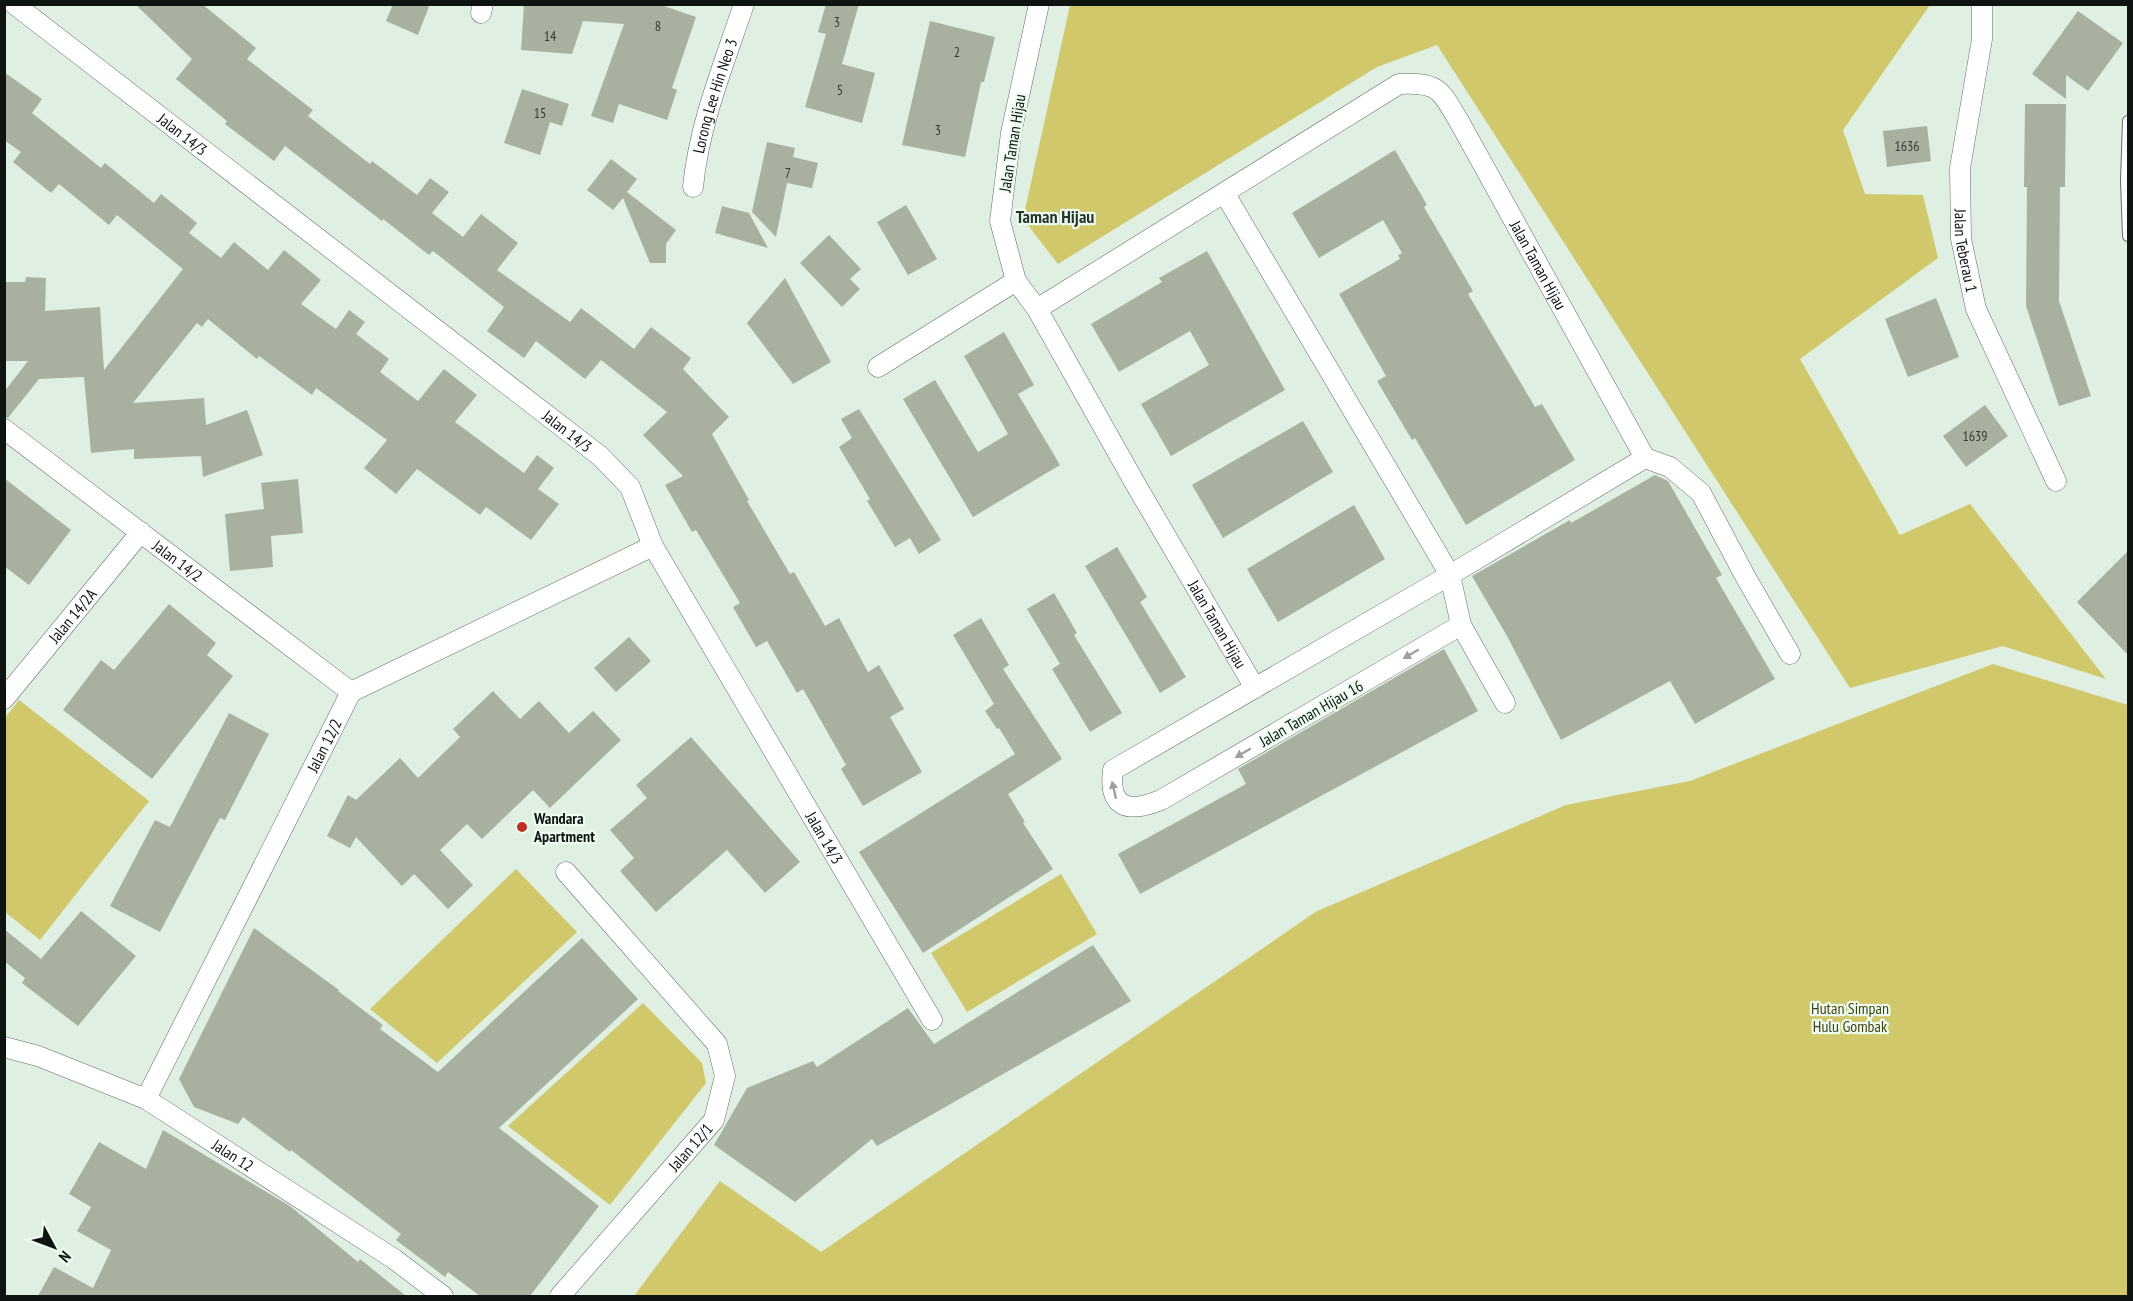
<svg xmlns="http://www.w3.org/2000/svg" width="2133" height="1301" viewBox="0 0 2133 1301" font-family="'PT Sans Narrow',sans-serif">
  <style>
    .green { fill: #d1c86c }
    .building { fill: #a8b09f }
    .lines { fill: none; stroke-linecap: round; stroke-linejoin: round }
    .lane-casing { stroke: #5f6e63; stroke-width: 12 }
    .street-casing { stroke: #5f6e63; stroke-width: 21 }
    .lane { stroke: #fff; stroke-width: 10 }
    .street { stroke: #fff; stroke-width: 20 }
    .oneway { fill: #9fa19f }
    .poi-dot { fill: #bd3023; stroke: #ecfdf0; stroke-width: 2 }
    .labels { text-anchor: middle; stroke-width: 4.5; stroke-linejoin: round; paint-order: stroke }
    .number-label { font-size: 14px; fill: #343b34 }
    .street-label { font-size: 16px; fill: #0e1410; stroke: #ecfdf0 }
    .poi-label { font-size: 16px; font-weight: bold; fill: #0e1410; stroke: #ecfdf0; text-anchor: start }
    .park-label { font-size: 16px; fill: #433e11; stroke: #ecfdf0 }
    .neighbourhood-label { font-size: 18px; font-weight: bold; fill: #27342a; stroke: #ecfdf0 }
  </style>
  <rect width="100%" height="100%" fill="#dff0e3"/>
  <path class="green" d="M1070,5H1930L1843,130L1865,194L1923,195L1938,258L1800,359L1900,535L1970,504L2106,679L2003,646L1850,688L1437,45L1377,67L1058,264L1023,219Z
    M1993,664L2128,705V1296H634L720,1181L821,1252L1317,911L1566,805L1690,781Z
    M19,700L149,801L40,940L5,912V718Z
    M516,869L577,932L437,1063L370,1009Z
    M1061,874L1097,934L967,1012L931,953Z
    M643,1003L702,1063L706,1083L610,1205L508,1126Z"/>
  <path class="building" d="M135,4H202L256,48L247,59L313,110L308,116L370,164L372,161L417,195L430,178L449,192L432,213L463,237L481,214L518,243L497,270L570,322L581,308L634,349L651,327L691,358L683,369L729,417L712,434L749,500L747,501L790,574L794,572L825,626L839,618L868,672L879,665L904,709L890,717L922,772L863,806L841,769L846,765L803,689L797,693L767,641L756,647L733,607L740,603L696,530L692,532L665,485L683,476L643,435L667,412L601,360L585,379L536,341L524,358L487,331L504,307L433,251L429,255L383,219L382,221L285,146L274,161L225,124L227,121L176,79L192,59Z
    M393,4H430L418,35L386,21Z
    M524,4H658L696,17L672,88L677,90L667,120L619,104L613,123L591,116L624,24L583,21L572,54L521,50Z
    M826,4H859L842,64L875,73L862,123L805,107L826,34L818,32Z
    M2078,11L2123,43L2088,91L2066,75V99L2032,74Z
    M930,21L995,37L984,82H981L965,157L902,145Z
    M4,72L42,99L32,113L101,168L105,163L154,203L161,194L197,223L189,233L221,258L234,242L268,270L284,250L321,280L301,304L336,329L349,310L365,322L356,334L389,359L380,372L418,401L444,369L477,395L455,422L524,473L537,455L554,468L538,489L559,504L531,540L486,507L480,515L417,469L396,494L364,468L387,440L316,388L312,395L259,356L257,359L208,319L202,327L197,323L133,403L204,398L206,425L247,410L263,455L203,477L201,456L134,459V449L91,453L84,377L39,379L8,418L4,417V392L28,361H4V282H25L26,277L46,278L45,311L100,307L104,370L183,269L117,215L109,225L59,184L51,193L13,162L21,152L4,140Z
    M522,89L569,104L562,126L550,122L540,155L504,143Z
    M2025,104H2066L2065,187H2060L2059,301L2091,396L2059,406L2026,306L2027,187H2024Z
    M1927,126L1931,161L1887,167L1883,131Z
    M767,142L795,148L793,157L818,163L812,188L787,183L776,237L752,212Z
    M1395,150L1427,205L1424,207L1473,291L1468,294L1535,407L1542,404L1575,460L1466,525L1415,438L1412,440L1377,381L1386,376L1339,294L1400,259L1398,255L1402,253L1383,220L1319,258L1292,213Z
    M611,159L637,179L627,192L676,230L666,244V263H650L623,198L613,210L587,190Z
    M906,205L937,259L908,275L877,222Z
    M722,206L749,213L768,248L715,233Z
    M829,235L861,269L850,279L860,289L842,307L800,263Z
    M1207,251L1285,390L1171,456L1141,404L1209,365L1190,331L1119,372L1091,324L1162,282L1159,278Z
    M785,278L831,362L793,384L747,323Z
    M1936,298L1959,357L1908,377L1885,319Z
    M1004,332L1034,385L1018,394L1060,465L973,517L903,399L935,380L978,452L1008,434L964,356Z
    M1985,405L2008,436L1966,467L1943,436Z
    M859,409L941,540L919,554L910,538L895,547L867,501L870,499L839,447L852,438L841,419Z
    M1303,421L1333,472L1223,538L1192,485Z
    M1655,475L1668,481L1722,575L1716,578L1775,679L1695,724L1670,681L1561,740L1507,636L1472,576L1570,520L1571,523Z
    M4,478L71,530L29,585L4,566Z
    M298,479L303,533L271,536L273,567L230,571L225,514L264,509L261,483Z
    M1354,505L1385,559L1278,622L1247,569Z
    M1117,547L1147,597L1140,602L1186,677L1160,693L1085,566Z
    M2128,551V655L2077,602Z
    M1054,593L1077,633L1074,635L1122,713L1090,732L1052,669L1060,664L1027,609Z
    M169,604L216,643L207,655L233,676L152,779L63,710L101,660L114,670Z
    M981,618L1009,665L1003,669L1062,759L1008,794L1025,822L1023,823L1053,869L923,953L859,852L1015,754L999,728L997,729L985,711L994,704L953,635Z
    M629,637L651,661L616,692L594,668Z
    M1444,649L1478,711L1140,894L1118,854L1246,784L1238,769Z
    M493,691L520,719L539,701L569,733L593,711L621,740L550,808L533,790L482,839L467,824L440,850L473,885L448,909L414,874L402,886L356,837L350,848L327,836L348,795L356,800L400,758L418,778L460,737L453,729Z
    M229,713L269,734L225,820L220,818L160,932L110,906L155,820L170,827Z
    M691,737L800,862L765,893L727,850L656,912L620,871L634,858L610,830L647,798L636,785Z
    M81,911L136,956L78,1026L22,983L25,978L4,961V929L41,959Z
    M254,928L339,990L338,991L383,1025L380,1029L438,1072L582,938L638,999L499,1128L599,1206L530,1296H480L448,1272L445,1277L396,1240L401,1234L291,1150L290,1152L243,1117L238,1124L194,1107L179,1079Z
    M1093,945L1131,1001L877,1146L872,1139L795,1202L714,1145L747,1088L813,1061L817,1067L908,1008L934,1044Z
    M163,1130L290,1206L358,1262L360,1259L406,1296H38L54,1267L93,1288L111,1250L77,1231L91,1207L69,1194L99,1142L146,1169Z"/>
  <g class="lines">
    <g class="lane-casing">
      <path id="lane" d="M2128,121L2126,181L2128,236"/>
    </g>
    <g class="street-casing">
      <g id="street">
        <path id="s1" d="M14,4L600,456L630,487L653,546L932,1020"/>
        <path id="s2" d="M1039,4L1011,133L1000,221L1016,281L1037,309L1136,485L1255,688"/>
        <path id="s3" d="M1982,4V39L1960,168L1961,239L1976,309L2056,481"/>
        <path d="M481,13L483,4"/>
        <path id="s4" d="M693,187C699,124 724,64 744,4"/>
        <path d="M1225,194L1450,575L1461,625L1505,703"/>
        <path id="s5" d="M1037,309L1399,84C1440,82 1440,90 1460,123L1645,458"/>
        <path d="M878,367L1016,281"/>
        <path id="s6" d="M4,429L351,692"/>
        <path d="M1645,458L1670,467L1701,493L1745,576L1790,654"/>
        <path d="M1461,625L1161,800C1129,813 1108,809 1113,770L1450,575L1645,458"/>
        <path id="s7" d="M4,699L141,532"/>
        <path id="s8" d="M4,1047L38,1056L146,1099L394,1259L443,1296"/>
        <path id="s9" d="M146,1099L351,692L653,546"/>
        <path id="s10" d="M560,1296L714,1120L725,1076L717,1044L566,872"/>
      </g>
    </g>
    <use href="#lane" class="lane"/>
    <use href="#street" class="street"/>
  </g>
  <defs><path id="oneway-solid" d="M-6-.8H1V-3.2L6.5 0L1 3.2V.8H-6Z" transform="scale(1.5)"/></defs>
  <g class="oneway">
    <use href="#oneway-solid" transform="translate(1411 654) rotate(150)"/>
    <use href="#oneway-solid" transform="translate(1243 753) rotate(150)"/>
    <use href="#oneway-solid" transform="translate(1114 790) rotate(-103)"/>
  </g>
  <circle class="poi-dot" cx="522" cy="827" r="6"/>
  <g class="labels">
    <g class="number-label">
      <text x="837" y="27">3</text>
      <text x="658" y="31">8</text>
      <text x="550" y="41">14</text>
      <text x="957" y="57">2</text>
      <text x="840" y="95">5</text>
      <text x="540" y="118">15</text>
      <text x="938" y="135">3</text>
      <text x="1907" y="151">1636</text>
      <text x="788" y="178">7</text>
      <text x="1975" y="441">1639</text>
    </g>
    <g class="street-label">
      <text dy="6" stroke="none"><textPath href="#s4" startOffset="94">Lorong Lee Hin Neo 3</textPath></text>
      <text dy="6" stroke="none"><textPath href="#s1" startOffset="213">Jalan 14/3</textPath></text>
      <text transform="translate(1012 143) rotate(-81)" y="6">Jalan Taman Hijau</text>
      <text dy="6" stroke="none"><textPath href="#s3" startOffset="249">Jalan Teberau 1</textPath></text>
      <text dy="6" stroke="none"><textPath href="#s5" startOffset="668">Jalan Taman Hijau</textPath></text>
      <text dy="6" stroke="none"><textPath href="#s1" startOffset="699">Jalan 14/3</textPath></text>
      <text dy="6" stroke="none"><textPath href="#s6" startOffset="218">Jalan 14/2</textPath></text>
      <text dy="6" stroke="none"><textPath href="#s7" startOffset="108">Jalan 14/2A</textPath></text>
      <text dy="6" stroke="none"><textPath href="#s2" startOffset="681">Jalan Taman Hijau</textPath></text>
      <text transform="translate(1311 713) rotate(-30)" y="6">Jalan Taman Hijau 16</text>
      <text dy="6" stroke="none"><textPath href="#s9" startOffset="396">Jalan 12/2</textPath></text>
      <text dy="6" stroke="none"><textPath href="#s1" startOffset="1185">Jalan 14/3</textPath></text>
      <text dy="6" stroke="none"><textPath href="#s10" startOffset="198">Jalan 12/1</textPath></text>
      <text dy="6" stroke="none"><textPath href="#s8" startOffset="255">Jalan 12</textPath></text>
    </g>
    <g class="poi-label">
      <text x="534" y="824">Wandara<tspan x="534" dy="18">Apartment</tspan></text>
    </g>
    <g class="park-label">
      <text x="1850" y="1014">Hutan Simpan<tspan x="1850" dy="18">Hulu Gombak</tspan></text>
    </g>
    <g class="neighbourhood-label">
      <text x="1055" y="223">Taman Hijau</text>
    </g>
  </g>
  <rect width="2133" height="1301" fill="none" stroke="#0e1410" stroke-width="12"/>
  <g transform="translate(54 1247) rotate(131)" stroke="#ecfdf0" stroke-width="4.5" paint-order="stroke">
  <path d="M0-4.5L10 22L0 15L-10 22Z" fill="#0e1410"/>
  <text y="-9" font-size="16" font-weight="bold" text-anchor="middle" fill="#0e1410">N</text>
  </g>
</svg>
